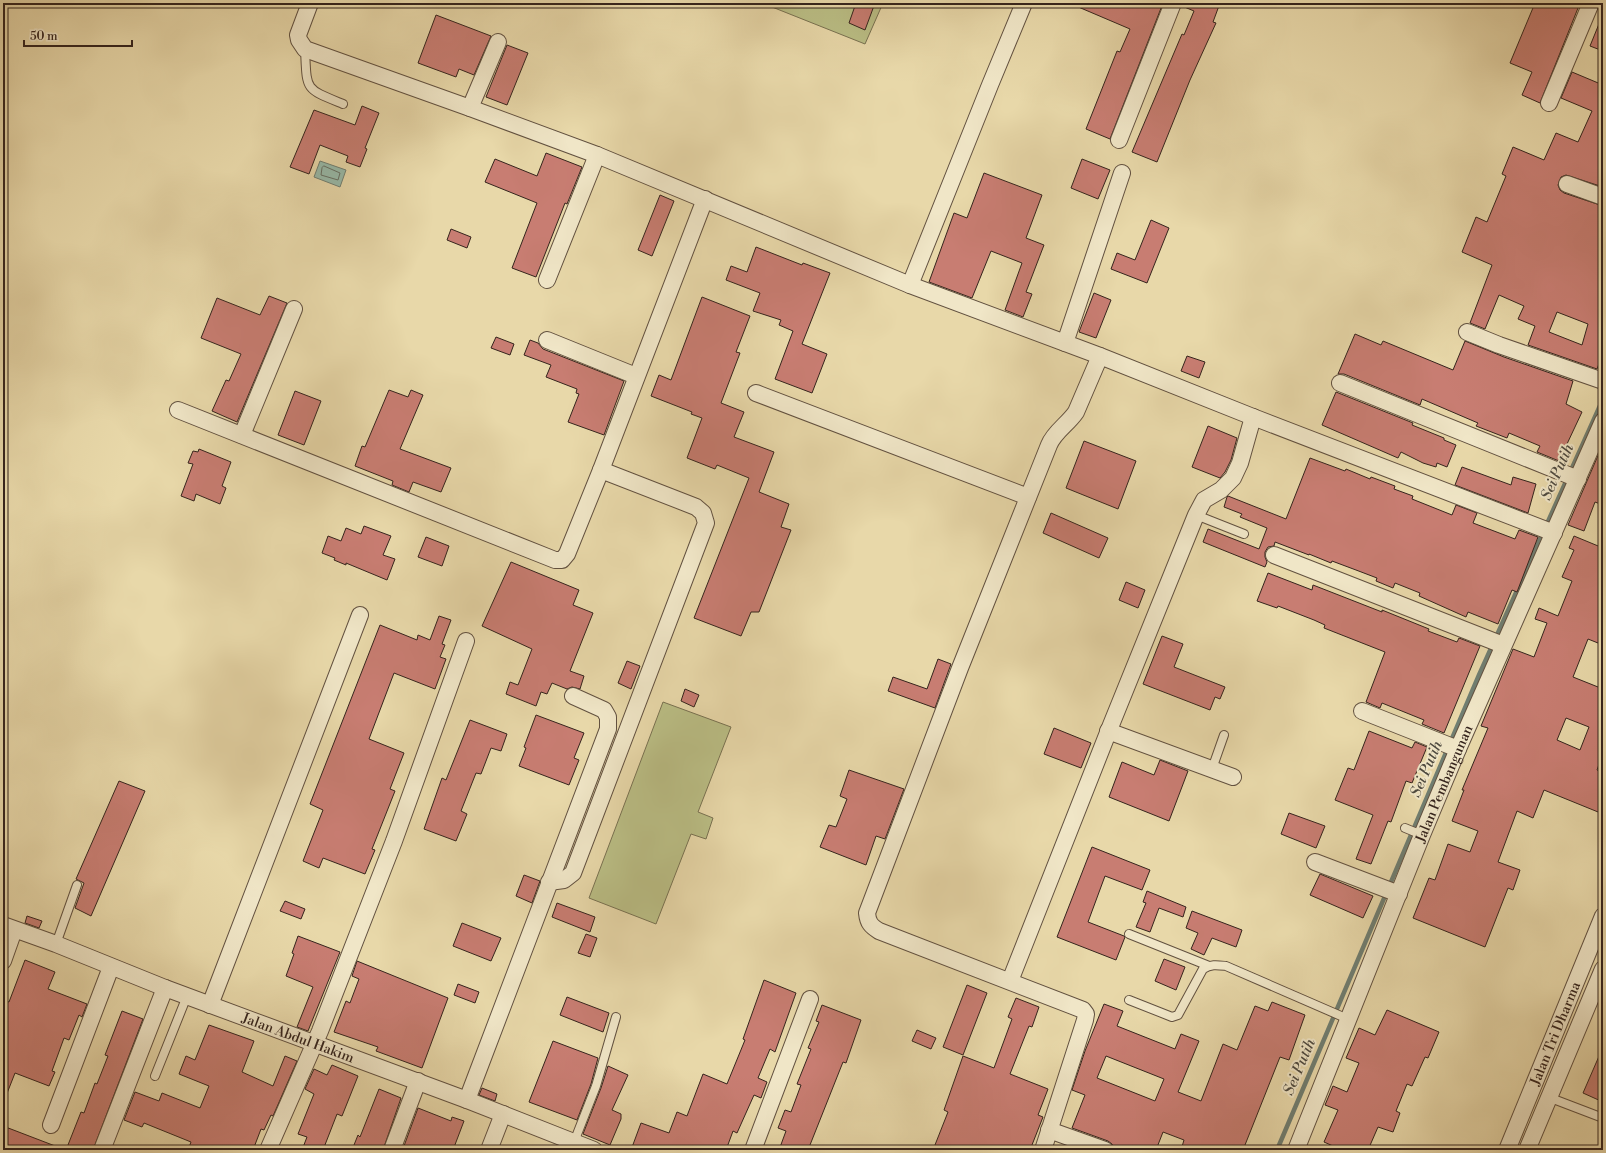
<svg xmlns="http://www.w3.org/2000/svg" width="1606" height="1153" viewBox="0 0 1606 1153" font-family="'Libre Bodoni',serif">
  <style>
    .green { fill: #babe85; stroke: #787151 }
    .water { fill: #97baa9; stroke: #707e71 }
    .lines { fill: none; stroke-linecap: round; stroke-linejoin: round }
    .shore { stroke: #666f63; stroke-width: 1 }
    .stream { stroke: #707e71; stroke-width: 4.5 }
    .building { fill: #c87d72; stroke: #35241d; fill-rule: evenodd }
    .lane-casing { stroke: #625140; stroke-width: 10 }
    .street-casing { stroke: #625140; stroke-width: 18 }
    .lane { stroke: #f0e6c7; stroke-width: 8 }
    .street { stroke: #f0e6c7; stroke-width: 16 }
    .labels { text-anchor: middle; stroke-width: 4; stroke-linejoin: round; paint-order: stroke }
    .street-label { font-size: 14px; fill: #35241d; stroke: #f0e6c7 }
    .water-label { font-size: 15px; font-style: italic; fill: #4e4a40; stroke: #f0e6c7 }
  </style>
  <rect width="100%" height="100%" fill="#e8d8a9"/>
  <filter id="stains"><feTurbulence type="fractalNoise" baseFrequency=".005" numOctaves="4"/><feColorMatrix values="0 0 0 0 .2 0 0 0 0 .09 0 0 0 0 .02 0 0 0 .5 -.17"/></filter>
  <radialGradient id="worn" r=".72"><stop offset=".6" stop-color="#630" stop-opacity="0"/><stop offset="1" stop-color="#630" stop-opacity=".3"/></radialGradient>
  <path class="green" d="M762,3H883L865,44Z
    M663,702L731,727L698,812L713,818L706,839L691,834L656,924L589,898Z"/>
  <path class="water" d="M320,161L346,170L340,187L314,177Z"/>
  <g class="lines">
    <path class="shore" d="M324,166L340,173L338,180L321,175L322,168Z"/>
    <path class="stream" d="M1277,1150L1479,675L1603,399"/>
  </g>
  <path class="building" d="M856,3H875L865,30L849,23Z
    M1069,3H1163L1110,139L1086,129L1117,51L1120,52L1130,29Z
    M1182,3H1220L1213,22L1216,23L1190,80L1157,162L1132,152L1182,34L1184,35L1194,11L1182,6Z
    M1535,3H1580L1540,103L1522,95L1532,72L1510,63Z
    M1603,14V51L1590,46Z
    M436,15L491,36L474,75L459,69L456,77L418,63Z
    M507,45L528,53L507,105L486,97Z
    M1572,72L1603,85V187L1566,175L1561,177L1558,185L1560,190L1564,193L1603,206V353L1597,369L1528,345L1535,326L1518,319L1524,306L1499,295L1485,329L1470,323L1492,265L1462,252L1476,217L1487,222L1506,176L1502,174L1513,147L1544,160L1556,133L1578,142L1592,111L1561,98ZM1557,312L1588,324L1582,345L1549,332Z
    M362,106L379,113L365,148L367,149L360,167L346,162L348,156L320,145L309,174L290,167L314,110L355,125Z
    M546,153L582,167L567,204L565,203L536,277L512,268L537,203L485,182L495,159L537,176Z
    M1082,159L1110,170L1098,199L1071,188Z
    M984,173L1042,195L1026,238L1044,245L1026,292L1032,294L1023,317L1005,310L1022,263L991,251L972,298L929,282L954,213L967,218Z
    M660,195L674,201L652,256L638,250Z
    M1151,220L1169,228L1147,283L1111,269L1117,253L1135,260Z
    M451,229L471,237L467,248L447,240Z
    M756,247L802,265L803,263L830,273L802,344L827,354L812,393L775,379L793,331L779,325L781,320L753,311L760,293L726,280L731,266L747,272Z
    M1094,293L1111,300L1096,338L1079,332Z
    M269,296L287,303L237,422L212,411L226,380L229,381L241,354L201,338L217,298L260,315Z
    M702,297L750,316L736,352L740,353L721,403L744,412L734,437L774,452L759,492L789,504L781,527L791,530L759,612H751L741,636L694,618L749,478L717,465L715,469L687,458L702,418L691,414L692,412L651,396L659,375L671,380Z
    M1355,334L1381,345L1383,341L1453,370L1465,341L1504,357L1573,381L1566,404L1582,412L1559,461L1537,452L1540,446L1509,433L1507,438L1476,426L1478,423L1422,399L1420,405L1344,374H1338Z
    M496,337L514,344L510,355L491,348Z
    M530,340L538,343L543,349L624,381L604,435L568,422L579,394L576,393L577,389L546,377L551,365L524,355Z
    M1187,356L1205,362L1199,378L1181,371Z
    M389,390L408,397L411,390L423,395L400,449L451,468L441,492L413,482L409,492L392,485L393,481L355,466L362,446L365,447Z
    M295,391L321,401L304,445L278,435Z
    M1336,392L1413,423L1412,425L1444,438V440L1456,445L1447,467L1437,463L1436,467L1423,463L1401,452L1398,458L1322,425Z
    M1208,426L1237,438L1231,460L1225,472L1220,478L1192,467Z
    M1084,441L1136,461L1118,509L1066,488Z
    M1603,444V505L1595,502L1584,531L1568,525Z
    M199,449L231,462L222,486L226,488L220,504L196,494L194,501L181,496L193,464L188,463L193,451L198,452Z
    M1310,458L1345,471L1346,469L1370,479L1371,477L1395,486L1394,489L1413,496L1412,499L1452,515L1456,505L1477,513L1473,523L1515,539L1519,530L1538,537L1517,592L1512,590L1498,624L1468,612L1466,617L1419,596L1420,593L1395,583L1393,588L1376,581L1377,578L1356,570L1332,561L1331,563L1309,554V555L1275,542L1274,546L1268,547L1265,552V557L1267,562L1265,567L1203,542L1208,529L1259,549L1267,528L1240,517L1242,514L1224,507L1227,497L1228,496L1286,519Z
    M1462,467L1511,485L1513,477L1536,484L1528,513L1455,485Z
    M1051,513L1108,538L1099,558L1043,533Z
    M364,526L391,536L383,555L395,559L387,580L346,563V565L334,560L335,558L322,553L328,536L341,541L346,528L361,534Z
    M1574,536L1603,548V645L1588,639L1573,677L1603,689V753L1597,770L1603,773V814L1544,790L1533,818L1517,811L1498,862L1520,870L1513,890L1508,888L1485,947L1413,918L1429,878L1435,880L1448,844L1470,852L1478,831L1452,821L1464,790H1462L1488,728L1481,726L1513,649L1534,657L1547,623L1535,619L1539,608L1558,616L1572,581L1562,577L1574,550L1569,548ZM1566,718L1589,727L1580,750L1557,740Z
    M426,537L449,546L442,566L418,557Z
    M511,562L579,590L573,605L593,613L570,671L584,676L580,689L572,687L567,689L552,683L547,694L541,692L536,706L506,694L510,682L518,685L532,649L482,626Z
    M1268,573L1312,590L1313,585L1382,612V610L1429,629L1428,631L1457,642L1459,638L1480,646L1444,733L1422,724L1424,720L1382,703L1380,708L1366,702L1385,652L1324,628L1325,625L1314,620L1278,606L1277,608L1257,601Z
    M1126,582L1145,590L1138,608L1119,600Z
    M439,616L451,620L442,644L445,645L440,657L446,659L435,689L394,673L369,739L404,753L390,789L395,791L372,849L375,850L365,874L323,858L319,868L303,861L323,810L310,804L380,625L417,640L418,635L430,640Z
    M1162,636L1183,644L1174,667L1225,687L1220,699L1215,697L1210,710L1143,684Z
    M938,659L951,664L935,708L888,691L893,677L927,689Z
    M627,661L640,666L631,689L618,683Z
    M685,689L699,695L694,707L681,701Z
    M536,715L584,733L574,758L579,760L569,785L519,766L526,748L524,747Z
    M470,720L507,734L501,751L491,748L481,774L476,773L461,811L467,814L456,841L424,829L442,778L446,780Z
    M1054,728L1091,743L1081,768L1044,754Z
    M1369,731L1412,748L1415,742L1427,747L1412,783L1406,781L1391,822L1388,821L1371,864L1356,859L1373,815L1335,800L1348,768L1354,770Z
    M1160,760L1188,771L1169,821L1109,797L1122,762L1154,775Z
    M849,770L904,789L885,839L876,836L866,865L820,847L829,825L836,827L847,799L840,796Z
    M119,781L145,791L91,916L75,908L84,883L76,879Z
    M1289,813L1325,826L1316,848L1281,834Z
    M1092,847L1150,870L1142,890L1105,876L1088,922L1124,936L1125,937L1116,960L1057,937Z
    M1320,874L1373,896L1363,918L1310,895Z
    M524,875L540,881L532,903L516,896Z
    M1147,891L1186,907L1183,917L1159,908L1150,932L1136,927L1146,903L1143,902Z
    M285,901L305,909L301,919L280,911Z
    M557,903L595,917L590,932L552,917Z
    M1192,911L1242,930L1236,947L1212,938L1204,955L1191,949L1198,933L1186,928Z
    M27,916L42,921L39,928L25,923Z
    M462,923L501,938L491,961L453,946Z
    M586,934L597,938L590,957L578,953Z
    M298,936L340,952L308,1031L297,1027L313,987L286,976L294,954L292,953Z
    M1164,959L1185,967L1176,990L1155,981Z
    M25,960L55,972L48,989L87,1004L82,1017L79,1015L69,1040L64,1038L52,1071L55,1072L49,1086L15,1073L4,1101L3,1000L9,1002Z
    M357,961L448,998L422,1068L376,1051L378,1047L334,1032L346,1001L350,1003L359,979L352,976Z
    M764,980L796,993L775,1052L770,1049L758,1078L767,1082L761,1098L754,1095L737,1133L733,1131L726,1150H631L641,1123L669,1133L677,1112L687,1116L703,1074L727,1084L745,1040L743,1039Z
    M458,984L479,992L475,1003L454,995Z
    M967,985L987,993L963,1055L943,1047Z
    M567,997L609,1013L603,1032L560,1015Z
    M1016,998L1039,1007L1032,1027L1029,1026L1010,1074L1048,1089L1038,1115L1043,1117L1030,1150H933L948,1112L944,1110L963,1056L994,1068L1012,1019L1008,1017Z
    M1272,1002L1305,1015L1289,1060L1280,1057L1243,1150H1181L1184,1140L1163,1132L1156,1150H1114L1112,1144L1108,1141L1072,1128L1085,1095L1072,1090L1085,1051L1104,1004L1123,1011L1117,1026L1175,1049L1181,1034L1199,1041L1178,1092L1201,1101L1223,1044L1237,1050L1255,1006L1268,1011ZM1106,1056L1164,1079L1155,1101L1097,1078Z
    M822,1005L861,1020L846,1063L843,1062L808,1150H779L786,1131L778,1128L785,1110L791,1112L801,1085L797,1084L811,1049L808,1048L819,1022L816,1021Z
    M1387,1010L1439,1032L1428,1058L1425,1057L1412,1086L1407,1084L1396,1111L1400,1113L1393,1132L1378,1127L1368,1150H1342L1324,1142L1338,1110L1325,1105L1333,1086L1347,1092L1359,1063L1346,1058L1359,1028L1375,1035Z
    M122,1011L143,1019L93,1150H66L81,1112L84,1113L95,1083L97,1084L108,1056L105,1055Z
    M209,1025L254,1041L242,1072L273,1086L285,1056L297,1061L273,1116L271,1115L264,1130L261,1129L253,1150H188L191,1142L144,1123L142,1127L124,1120L135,1092L159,1101L162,1093L200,1108L209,1086L179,1074L186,1056L195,1060Z
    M917,1030L936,1038L931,1049L912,1041Z
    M553,1041L598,1058L591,1084L577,1120L529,1102Z
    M1603,1047V1102L1583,1093Z
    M332,1065L358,1076L342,1116L337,1114L323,1150H302L307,1137L298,1134L314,1094L305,1089L314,1069L327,1075Z
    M608,1066L628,1075L612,1110L621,1114V1119L610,1145L583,1134L601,1088Z
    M482,1088L497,1094L495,1101L479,1095Z
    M379,1089L401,1098L383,1150H352L358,1135L360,1137Z
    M418,1108L451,1121L452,1117L464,1121L453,1150H414L404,1146Z
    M3,1126L63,1149L62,1150H3Z"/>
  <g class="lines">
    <g class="lane-casing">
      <path id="lane" d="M305,49C307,91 304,88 343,104
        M1196,515L1244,534
        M1212,769L1224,735
        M1405,828L1422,835
        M1129,934L1209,966
        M56,944L77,885
        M1129,1000L1172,1017L1178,1015L1203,969C1211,964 1217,965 1226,966L1348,1019
        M155,1076L187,996
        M1548,1097L1603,1118
        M574,1142L596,1086L616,1017"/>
    </g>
    <g class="street-casing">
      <g id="street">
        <path d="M310,3L298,35L299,40L305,49L470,108L597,155L910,285L1100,356L1253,417L1554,533"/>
        <path d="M1549,103L1591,3"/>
        <path d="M470,108L498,42"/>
        <path d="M1119,140L1173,3"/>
        <path d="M1567,184L1603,197"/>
        <path d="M547,280L597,155"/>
        <path d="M910,285L990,85L1024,3"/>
        <path d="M1467,332L1499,345L1603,381"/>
        <path d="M547,340L636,376"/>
        <path d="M1065,343L1122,173"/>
        <path d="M1340,383L1578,479"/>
        <path d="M756,393L1028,497"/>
        <path d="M178,410L555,560H562L567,554L601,470L705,199"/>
        <path d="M242,435L294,309"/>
        <path d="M1274,555L1503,645"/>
        <path d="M1362,711L1458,749"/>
        <path d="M1108,731L1233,777"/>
        <path d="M1315,862L1399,894"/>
        <path d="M549,882L564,880L573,873L706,523L703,513L696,507L601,470"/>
        <path id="s1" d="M3,925L56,944L165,988L467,1100L594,1150"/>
        <path d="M3,961L14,930"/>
        <path d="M1010,981L1111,725L1196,515L1204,500L1221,490L1233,478L1240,463L1253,417"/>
        <path d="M210,1005L360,615"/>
        <path d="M467,1100L608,729V717L604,710L573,696"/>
        <path d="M51,1125L111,967"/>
        <path d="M1049,1130L1105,1150"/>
        <path d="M102,1150L165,988"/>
        <path d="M268,1150L320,1031L394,841L466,641"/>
        <path d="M392,1150L418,1081"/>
        <path d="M489,1150L503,1114"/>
        <path d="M753,1150L810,999"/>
        <path d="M1043,1150L1085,1020L1086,1014L1083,1010L879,931C871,926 868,923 867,913L960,668L1049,445C1054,432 1068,424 1076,412L1100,356"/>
        <path id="s2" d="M1296,1150L1422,835L1458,749L1603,421"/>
        <path id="s3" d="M1507,1150L1603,916"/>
        <path d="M1527,1150L1603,969"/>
      </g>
    </g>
    <use href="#lane" class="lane"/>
    <use href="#street" class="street"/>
  </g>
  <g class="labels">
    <g class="street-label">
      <text dy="5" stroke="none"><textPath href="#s2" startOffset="395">Jalan Pembangunan</textPath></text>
      <text dy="5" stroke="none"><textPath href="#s3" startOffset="126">Jalan Tri Dharma</textPath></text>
      <text dy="5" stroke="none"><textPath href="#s1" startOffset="316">Jalan Abdul Hakim</textPath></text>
    </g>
    <g class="water-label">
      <text transform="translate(1557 472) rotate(-66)" y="5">Sei Putih</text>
      <text transform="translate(1426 769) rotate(-67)" y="5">Sei Putih</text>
      <text transform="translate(1299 1067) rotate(-67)" y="5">Sei Putih</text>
    </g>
  </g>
  <rect width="1606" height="1153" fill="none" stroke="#e8d8a9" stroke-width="16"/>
  <rect x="4" y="4" width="1598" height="1145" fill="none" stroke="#35241d" stroke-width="2"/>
  <rect x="8" y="8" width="1590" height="1137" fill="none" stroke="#35241d"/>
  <path d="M24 40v6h108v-6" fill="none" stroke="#35241d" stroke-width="2"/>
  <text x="30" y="40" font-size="12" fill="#35241d" stroke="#f0e6c7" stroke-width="3" paint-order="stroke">50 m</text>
  <rect width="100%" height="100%" filter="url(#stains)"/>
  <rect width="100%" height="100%" fill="url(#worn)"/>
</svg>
